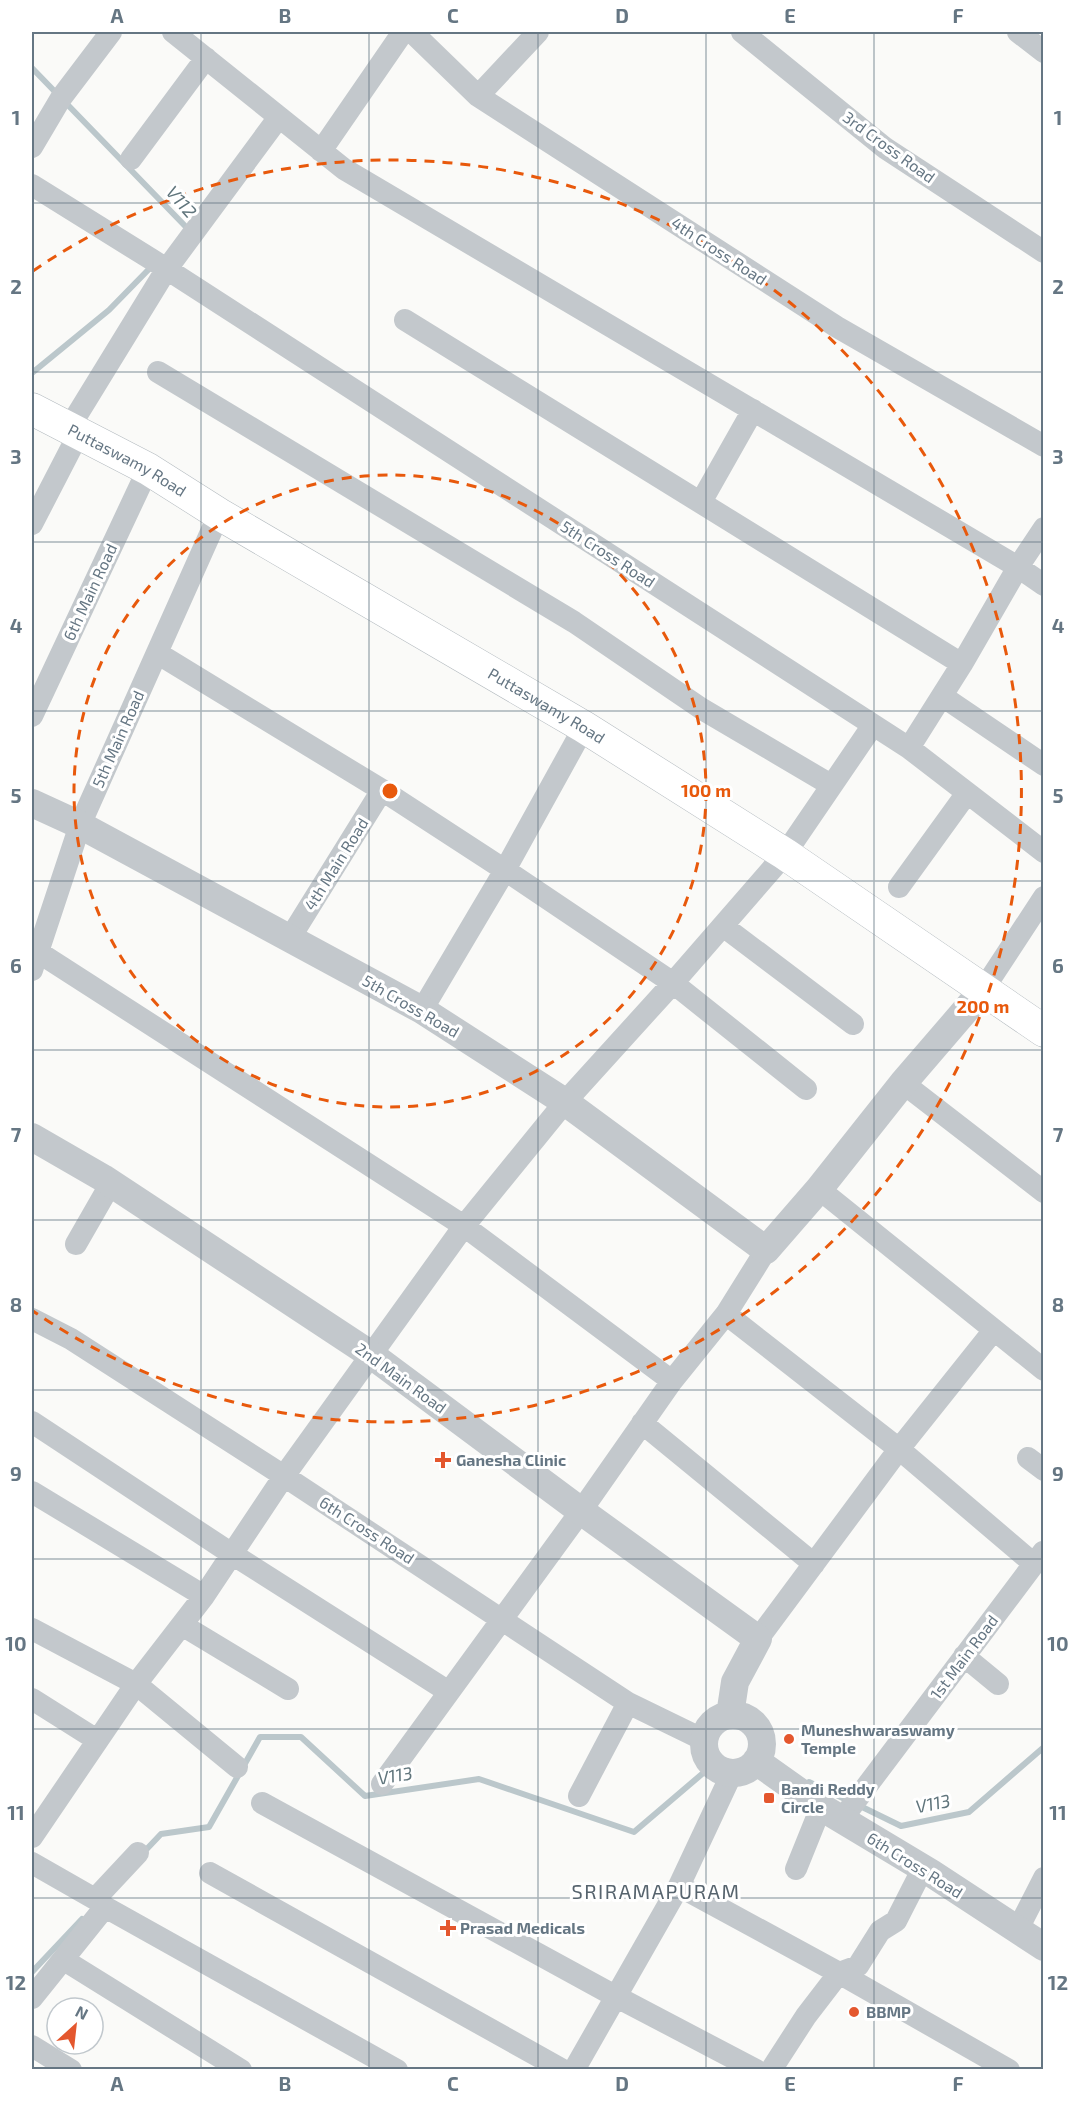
<svg xmlns="http://www.w3.org/2000/svg" width="1075" height="2101" viewBox="0 0 1075 2101" font-family="'Exo 2',sans-serif">
  <style>
    .lines { fill: none; stroke-linecap: round; stroke-linejoin: round }
    .stream { stroke: #bbc7cb; stroke-width: 6 }
    .secondary-casing { stroke: #b3babf; stroke-width: 33 }
    .minor { stroke: #c3c8cc; stroke-width: 22 }
    .tertiary { stroke: #c3c8cc; stroke-width: 28 }
    .secondary { stroke: #fff; stroke-width: 32 }
    .grid { fill: none; stroke: #657683; stroke-width: 1.5; stroke-opacity: 0.55 }
    .ring { fill: none; stroke: #e8590c; stroke-width: 3; stroke-dasharray: 10 8 }
    .poi-dot { fill: #e4572e; stroke: #fff; stroke-width: 2 }
    .labels { text-anchor: middle; stroke-width: 6; stroke-linejoin: round; paint-order: stroke }
    .street-label { font-size: 16px; fill: #657683; stroke: #fff }
    .poi-label { font-size: 16px; font-weight: bold; fill: #657683; stroke: #fff; text-anchor: start }
    .water-label { font-size: 18px; font-style: italic; fill: #60757c; stroke: #fff }
    .quarter-label { font-size: 20px; letter-spacing: 1.5px; fill: #57646e; stroke: #fff }
    .centre { fill: #e8590c; stroke: #fff; stroke-width: 3 }
    .ring-label { font-size: 18px; text-anchor: middle; font-weight: bold; fill: #e8590c; stroke: #fff; stroke-width: 6; stroke-linejoin: round; paint-order: stroke }
    .neatline { fill: none; stroke: #657683; stroke-width: 2 }
    .grid-label { font-size: 20px; text-anchor: middle; font-weight: bold; fill: #657683 }
  </style>
  <rect width="100%" height="100%" fill="#fafaf8"/>
  <g class="lines">
    <path class="stream" d="M32,68L188,229L186,231
      M32,373L109,310L152,266
      M809,1782L849,1801
      M858,1805L901,1826L969,1812L1044,1747
      M143,1853L161,1834L209,1827L260,1737H301L365,1796L479,1779L634,1832L702,1774L716,1768
      M32,1972L82,1919"/>
    <g class="secondary-casing">
      <g id="secondary">
        <path id="s1" d="M32,409L148,469L219,514L584,727L785,854L1044,1031"/>
      </g>
    </g>
    <path class="minor" d="M173,32L344,169L1018,567L1044,585
      M412,32L478,96L837,327L1044,446
      M742,32L885,148L1044,252
      M1018,32L1044,52
      M478,96L538,32
      M32,147L61,98L111,32
      M321,151L403,32
      M131,159L206,58
      M32,185L151,259L909,748L1044,852
      M405,320L962,664
      M158,372L574,622L702,709L831,785
      M69,428L166,270L279,117
      M701,502L753,410
      M32,524L79,433
      M157,653L382,790L505,870L673,983L806,1089
      M942,696L1044,765
      M32,716L148,469
      M909,748L962,664L1018,567L1044,528
      M899,887L967,793
      M723,926L853,1024
      M290,938L382,790
      M38,952L464,1226L672,1381
      M32,970L80,825L219,514
      M983,990L1044,897
      M422,1010L505,870L584,727
      M903,1083L1044,1192
      M819,1189L1044,1370
      M76,1244L111,1183
      M726,1314L899,1449L1034,1564
      M32,1319L71,1339L284,1476L628,1703L704,1740
      M32,1422L232,1554L449,1692
      M642,1423L814,1564
      M1028,1458L1044,1470
      M32,1492L204,1596
      M182,1625L288,1689
      M32,1629L136,1684L237,1767
      M758,1639L899,1449L994,1330
      M964,1656L998,1684
      M32,1699L97,1740
      M382,1784L581,1511L672,1381L726,1314L766,1250
      M579,1796L628,1703
      M262,1803L615,1996L756,2070
      M842,1819L1043,1552
      M32,1837L136,1684L204,1596L284,1476L464,1226L565,1102L673,983L785,854L873,725
      M32,1863L95,1899L105,1907L397,2070
      M796,1869L821,1807
      M210,1873L563,2070
      M679,1886L839,1973L1009,2070
      M95,1899L138,1853
      M1017,1931L1044,1878
      M64,1960L241,2070
      M32,1998L105,1907
      M32,2046L71,2070
      M574,2070L679,1886L732,1773
      M771,2070L806,2016L839,1973L858,1966L880,1931L896,1921L923,1868"/>
    <path class="tertiary" d="M32,803L80,825L422,1010L565,1102L766,1250L819,1189L903,1083L983,990
      M32,1137L103,1178L370,1354L581,1511L758,1639L735,1682L730,1715
      M704 1744a29 29 0 1 1 58 0a29 29 0 1 1-58 0Z
      M756,1761L821,1807L931,1873L1044,1947"/>
    <use href="#secondary" class="secondary"/>
  </g>
  <path class="grid" d="M201,32V2070M369,32V2070M538,32V2070M706,32V2070M874,32V2070M32,203H1044M32,372H1044M32,542H1044M32,711H1044M32,881H1044M32,1050H1044M32,1220H1044M32,1390H1044M32,1559H1044M32,1729H1044M32,1898H1044"/>
  <g class="ring">
    <circle cx="390" cy="791" r="316"/>
    <path d="M33 271A631 631 0 1 1 33 1311"/>
  </g>
  <g class="poi-dot">
    <path d="M440 1451h6v6h6v6h-6v6h-6v-6h-6v-6h6z"/>
    <circle cx="789" cy="1739" r="6"/>
    <rect x="763" y="1792" width="12" height="12" rx="3"/>
    <path d="M445 1919h6v6h6v6h-6v6h-6v-6h-6v-6h6z"/>
    <circle cx="854" cy="2012" r="6"/>
  </g>
  <g class="labels">
    <g class="street-label">
      <text transform="translate(889 147) rotate(36)" y="6">3rd Cross Road</text>
      <text transform="translate(719 251) rotate(33)" y="6">4th Cross Road</text>
      <text dy="6" stroke="none"><textPath href="#s1" startOffset="108">Puttaswamy Road</textPath></text>
      <text transform="translate(608 554) rotate(33)" y="6">5th Cross Road</text>
      <text transform="translate(90 592) rotate(-65)" y="6">6th Main Road</text>
      <text dy="6" stroke="none"><textPath href="#s1" startOffset="594">Puttaswamy Road</textPath></text>
      <text transform="translate(118 739) rotate(-66)" y="6">5th Main Road</text>
      <text transform="translate(336 864) rotate(-58)" y="6">4th Main Road</text>
      <text transform="translate(411 1006) rotate(30)" y="6">5th Cross Road</text>
      <text transform="translate(401 1378) rotate(36)" y="6">2nd Main Road</text>
      <text transform="translate(367 1530) rotate(33)" y="6">6th Cross Road</text>
      <text transform="translate(964 1657) rotate(-53)" y="6">1st Main Road</text>
      <text transform="translate(915 1865) rotate(32)" y="6">6th Cross Road</text>
    </g>
    <g class="poi-label">
      <text x="456" y="1466">Ganesha Clinic</text>
      <text x="801" y="1736">Muneshwaraswamy<tspan x="801" dy="18">Temple</tspan></text>
      <text x="781" y="1795">Bandi Reddy<tspan x="781" dy="18">Circle</tspan></text>
      <text x="460" y="1934">Prasad Medicals</text>
      <text x="866" y="2018">BBMP</text>
    </g>
    <g class="water-label">
      <text transform="translate(181 202) rotate(49)" y="6">V112</text>
      <text transform="translate(395 1776) rotate(-9)" y="6">V113</text>
      <text transform="translate(933 1804) rotate(-11)" y="6">V113</text>
    </g>
    <g class="quarter-label">
      <text x="656" y="1899">SRIRAMAPURAM</text>
    </g>
  </g>
  <circle cx="390" cy="791" r="9" class="centre"/>
  <g class="ring-label">
    <text x="706" y="797">100 m</text>
    <text x="983" y="1013">200 m</text>
  </g>
  <rect width="1075" height="2101" fill="none" stroke="#ffffff" stroke-width="66"/>
  <g transform="translate(75 2026) rotate(27)"><circle r="28" fill="#ffffff" stroke="#c1c8cd" stroke-width="1.5"/>
  <path d="M0-4.5L10 22L0 15L-10 22Z" fill="#e4572e"/>
  <text y="-9" font-size="16" font-weight="bold" text-anchor="middle" fill="#657683">N</text>
  </g>
  <rect x="33" y="33" width="1009" height="2035" class="neatline"/>
  <g class="grid-label">
    <text x="117" y="23">A</text>
    <text x="285" y="23">B</text>
    <text x="453" y="23">C</text>
    <text x="622" y="23">D</text>
    <text x="790" y="23">E</text>
    <text x="958" y="23">F</text>
    <text x="16" y="125">1</text>
    <text x="1058" y="125">1</text>
    <text x="16" y="294">2</text>
    <text x="1058" y="294">2</text>
    <text x="16" y="464">3</text>
    <text x="1058" y="464">3</text>
    <text x="16" y="633">4</text>
    <text x="1058" y="633">4</text>
    <text x="16" y="803">5</text>
    <text x="1058" y="803">5</text>
    <text x="16" y="973">6</text>
    <text x="1058" y="973">6</text>
    <text x="16" y="1142">7</text>
    <text x="1058" y="1142">7</text>
    <text x="16" y="1312">8</text>
    <text x="1058" y="1312">8</text>
    <text x="16" y="1481">9</text>
    <text x="1058" y="1481">9</text>
    <text x="16" y="1651">10</text>
    <text x="1058" y="1651">10</text>
    <text x="16" y="1820">11</text>
    <text x="1058" y="1820">11</text>
    <text x="16" y="1990">12</text>
    <text x="1058" y="1990">12</text>
    <text x="117" y="2091">A</text>
    <text x="285" y="2091">B</text>
    <text x="453" y="2091">C</text>
    <text x="622" y="2091">D</text>
    <text x="790" y="2091">E</text>
    <text x="958" y="2091">F</text>
  </g>
</svg>
